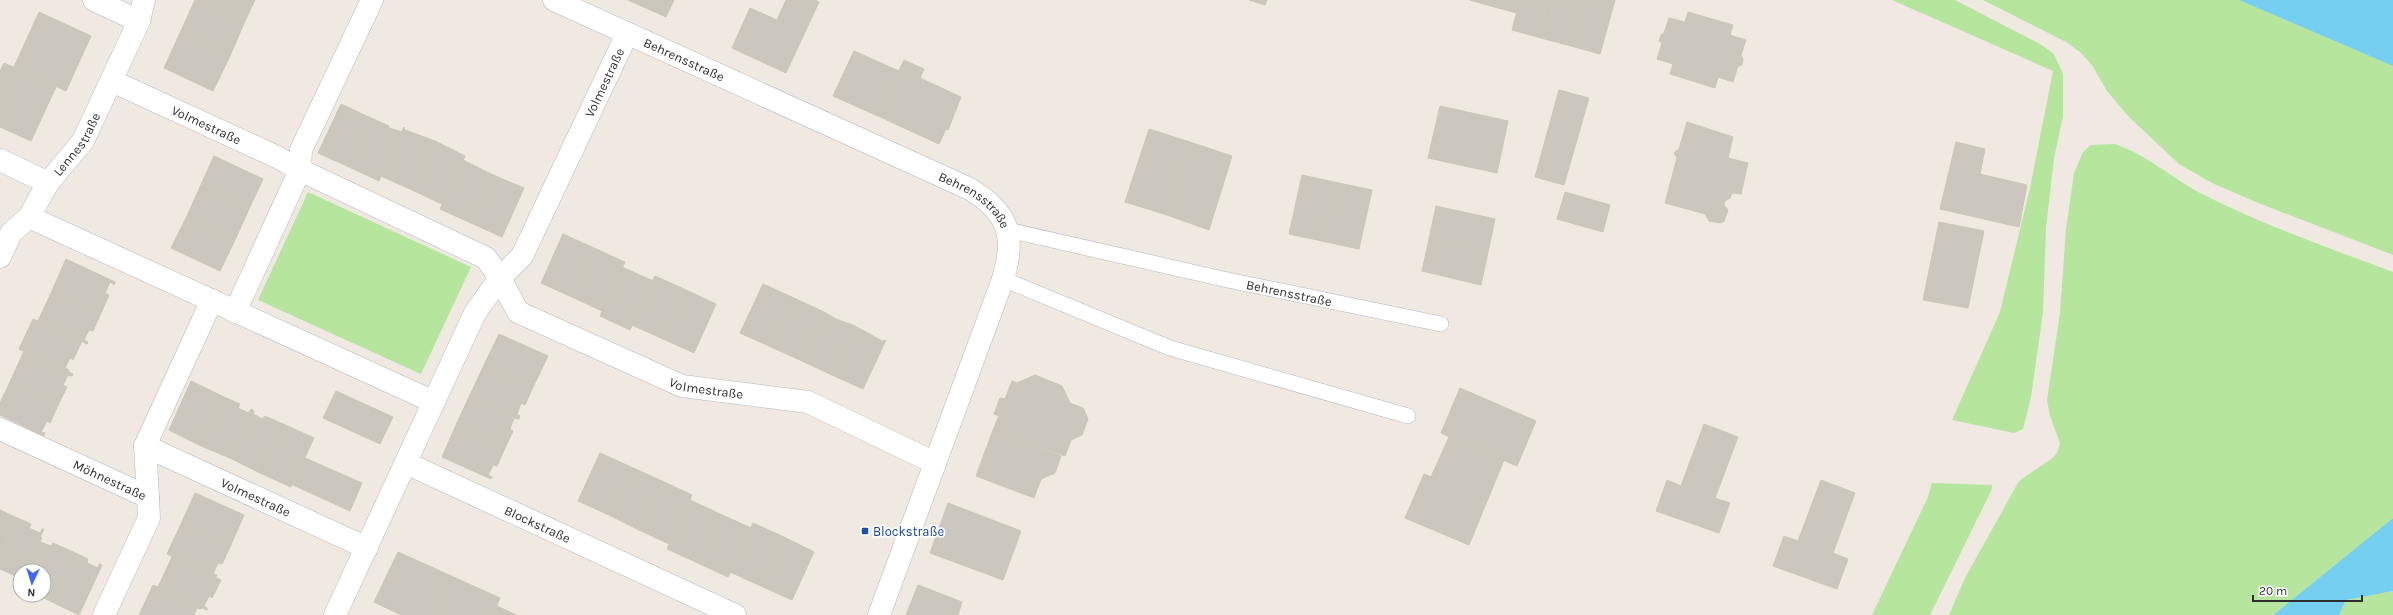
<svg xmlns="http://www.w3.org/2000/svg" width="2393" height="615" viewBox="0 0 2393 615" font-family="Karla,sans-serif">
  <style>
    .green { fill: #b6e59e }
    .water { fill: #75cff0 }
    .building { fill: #cbc7bf; stroke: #cbc5ba }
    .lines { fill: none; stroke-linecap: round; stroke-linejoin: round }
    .lane-casing { stroke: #b4b7c1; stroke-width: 16 }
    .street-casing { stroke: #b4b7c1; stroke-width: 23 }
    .lane { stroke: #fff; stroke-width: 15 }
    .street { stroke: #fff; stroke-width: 22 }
    .transit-dot { fill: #1a4fb4; stroke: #fff; stroke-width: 1.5 }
    .labels { text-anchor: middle; stroke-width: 3.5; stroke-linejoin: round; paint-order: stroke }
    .street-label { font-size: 13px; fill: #2e2e2e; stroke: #fff }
    .transit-label { font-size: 13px; fill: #164399; stroke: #fff; text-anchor: start }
  </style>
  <rect width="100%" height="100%" fill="#efe9e1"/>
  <path class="green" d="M1892,0H1955L2040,44L2054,54L2063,74V116L2054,158L2046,228L2043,312L2031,397L2023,429L2014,433L1952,420L2000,312L2030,188L2053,71Z
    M1983,0H2239L2393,66V255L2256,202L2212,183L2179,164L2128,116L2107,91L2092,65L2080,52L2066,42Z
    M2115,144C2147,155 2172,178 2202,194C2263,225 2329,248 2393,272V518L2273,615H1949L1965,578L2019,481L2054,457L2058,451L2060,443L2050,416L2047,400L2060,313L2066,229L2074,173L2083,152L2091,145Z
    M308,192L471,267L421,374L258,300Z
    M1932,483L1992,485V489L1930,615H1872L1928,497Z
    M2393,591V615H2339L2346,600Z"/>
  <path class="water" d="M2239,0H2393V66Z
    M2393,518V591L2346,600L2339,615H2273Z"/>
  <path class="building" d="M195,0H200L245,21L230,56L180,33Z
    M200,0H255L245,21Z
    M628,0H674L666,17Z
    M786,0H815L819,2L786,73L732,48L750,8L777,20Z
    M1249,0H1267L1265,5Z
    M1470,0H1489L1487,5Z
    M1489,0H1520L1517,13L1487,5Z
    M1520,0H1552L1541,38L1512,30Z
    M1552,0H1583L1571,46L1541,38Z
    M1583,0H1615L1600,54L1571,46Z
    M39,12L91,36L66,91L14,67Z
    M1688,12L1733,25L1730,35L1746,40L1741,55L1743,59L1742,65L1738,66L1733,82L1718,77L1715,88L1670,74L1673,64L1657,59L1662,43L1659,41L1661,35L1664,33L1669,18L1685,22Z
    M180,33L230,56L213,91L164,68Z
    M854,51L899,71L878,116L833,96Z
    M904,60L924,69L920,78L961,97L948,130L946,129L939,144L878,116Z
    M4,63L56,87L31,141L0,127V71Z
    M1559,90L1589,98L1564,185L1535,177Z
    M341,104L371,118L349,167L318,153Z
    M1440,106L1508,121L1497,173L1428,158Z
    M371,118L389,126V128L402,132L379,181L349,167Z
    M1687,122L1733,137L1728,158L1748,163L1741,194L1732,193L1730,198L1725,201L1724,205L1728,210L1724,221L1721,223L1709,221L1705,214L1665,203L1677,158L1674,153L1679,149Z
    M404,127L405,130L435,141L412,190L381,176Z
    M1149,129L1190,142L1167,215L1125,202Z
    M435,141L465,156L442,204L412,190Z
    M1190,142L1232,156L1209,230L1167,215Z
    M1956,142L1985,149L1980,174L2027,185L2019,227L1940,209Z
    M214,156L263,179L249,209L200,187Z
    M463,160L493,175L471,223L440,209Z
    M493,175L524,188L502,237L471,223Z
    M1302,175L1334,182L1322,241L1289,234Z
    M1334,182L1372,190L1359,249L1322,241Z
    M200,187L249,209L235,240L186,218Z
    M1565,192L1610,205L1603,232L1557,219Z
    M1436,206L1495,219L1488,252L1429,239Z
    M186,218L235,240L220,271L171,248Z
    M1939,222L1984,231L1968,308L1923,300Z
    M563,234L594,248L572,297L541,283Z
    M1429,239L1488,252L1481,285L1422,271Z
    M594,248L625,262L602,311L572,297Z
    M66,259L115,282L114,285L110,282L105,293L109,295L101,313L52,291Z
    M622,267L653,281L630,330L600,316Z
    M655,276L686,290L663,339L632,325Z
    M763,284L794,298L771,347L740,333Z
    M686,290L716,304L694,353L663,339Z
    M52,291L101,313L93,331L89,330L84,340L88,342L87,344L38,321Z
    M794,298L824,312L802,361L771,347Z
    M824,312L836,319L855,326L832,375L802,361Z
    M33,319L82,341L73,360L70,358L65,368L69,370L68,372L19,349Z
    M855,326L882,341L886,340L863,389L832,375Z
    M499,334L548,356L533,387L484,365Z
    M24,351L73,374L72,376L68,375L63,385L67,387L58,405L10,382Z
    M484,365L533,387L525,405L521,403L517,414L520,416L519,418L470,395Z
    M1035,375L1062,386L1070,403L1083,408L1088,419L1082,435L1071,440L1065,456L993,430L999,416L994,414L1000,398L1005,399L1012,381L1017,383Z
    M191,381L222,396L199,445L169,430Z
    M10,382L58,405L50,423L47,421L41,432L45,433L44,436L0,415V403Z
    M1460,388L1536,421L1517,466L1441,433Z
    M336,391L393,417L380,444L323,418Z
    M470,395L519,418V419L514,418L510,429L513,431L505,448L456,425Z
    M222,396L240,404L238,408L249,413L251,409L253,410L230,458L199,445Z
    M253,410L254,411L253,414L263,419L265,416L283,424L260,473L230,458Z
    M283,424L314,438L291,487L260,473Z
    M1704,424L1738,437L1715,498L1730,503L1719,533L1656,511L1667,480L1681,486Z
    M456,425L505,448L497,466L493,465L488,475L492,477L491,479L442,457Z
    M993,430L1061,456L1055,473L1041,479L1034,498L976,476Z
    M1449,437L1504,460L1469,545L1405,518L1424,474L1431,477Z
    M600,453L631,467L609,515L578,501Z
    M305,458L362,483L350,511L293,485Z
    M631,467L662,481L639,530L609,515Z
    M1821,480L1855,493L1833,553L1848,559L1837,589L1773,566L1784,536L1798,541Z
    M662,481L692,495L669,544L639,530Z
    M195,493L244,515L230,547L181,524Z
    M690,500L720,514L698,563L667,549Z
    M948,503L1021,531L1003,580L930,553Z
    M0,510L13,516L0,544Z
    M720,514L751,528L728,577L698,563Z
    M13,516L31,524L29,528L40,533L42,529H44L24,571H20V578L0,569V544Z
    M753,523L784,537L761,586L730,572Z
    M181,524L230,547L222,564L218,563L213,574L217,575L216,577L167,554Z
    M40,537L42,538L40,542L51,546L53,543L71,551L48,600L37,595H44V571H24Z
    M784,537L814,552L792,600L761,586Z
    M71,551L88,559L87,563L98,568L99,564L102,565L79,615L48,600Z
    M398,552L449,575L431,615H401L374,602Z
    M172,557L221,580L212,598L209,596L204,606L207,608V610L158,587Z
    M449,575L500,598L493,615H431Z
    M153,585L158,587L202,607L201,609L197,608L194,615H139Z
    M918,585L962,602L958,615H906Z
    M497,606L516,615H493Z"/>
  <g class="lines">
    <g class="lane-casing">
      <g id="lane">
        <path id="s1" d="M1008,230L1223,279L1441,324"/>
        <path d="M1003,279L1170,348L1408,416"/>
      </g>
    </g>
    <g class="street-casing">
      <g id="street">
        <path d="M94,0L139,21"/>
        <path id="s2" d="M554,0L970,189C1009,213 1016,236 1003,279L879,615"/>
        <path id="s3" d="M112,81L277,157L300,170L486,258L500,278L518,312L682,386L808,402L935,463"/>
        <path d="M0,160L48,183"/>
        <path d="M29,217L434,402"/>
        <path id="s4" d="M0,257L11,233L29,217L48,183L83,141L139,21L144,0"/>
        <path d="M235,312L300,170L301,150L372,0"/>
        <path id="s5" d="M0,429L148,497L149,518L104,615"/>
        <path id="s6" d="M145,446L367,548"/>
        <path id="s7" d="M406,463L735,615"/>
        <path d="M148,497L145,446L212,300"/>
        <path id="s8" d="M335,615L475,313L500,278L522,256L627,34"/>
      </g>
    </g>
    <use href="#lane" class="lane"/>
    <use href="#street" class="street"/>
  </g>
  <rect class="transit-dot" x="861" y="527" width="8" height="8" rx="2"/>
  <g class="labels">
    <g class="street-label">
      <text dy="5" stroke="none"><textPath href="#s2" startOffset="143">Behrensstraße</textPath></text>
      <text dy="5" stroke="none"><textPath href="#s8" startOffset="599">Volmestraße</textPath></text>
      <text dy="5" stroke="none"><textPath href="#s3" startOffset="104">Volmestraße</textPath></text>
      <text dy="5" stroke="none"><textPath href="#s4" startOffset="138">Lennestraße</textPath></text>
      <text dy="5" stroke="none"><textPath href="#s2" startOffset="467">Behrensstraße</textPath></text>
      <text dy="5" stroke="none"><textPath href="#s1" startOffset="288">Behrensstraße</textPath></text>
      <text dy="5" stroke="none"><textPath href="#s3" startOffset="681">Volmestraße</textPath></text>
      <text dy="5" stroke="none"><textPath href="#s5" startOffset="121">Möhnestraße</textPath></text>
      <text dy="5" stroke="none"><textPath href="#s6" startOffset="122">Volmestraße</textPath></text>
      <text dy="5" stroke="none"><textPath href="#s7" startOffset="145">Blockstraße</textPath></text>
    </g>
    <g class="transit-label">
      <text x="873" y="536">Blockstraße</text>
    </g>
  </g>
  <g transform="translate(32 583) rotate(184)"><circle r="19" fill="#ffffff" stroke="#ababab"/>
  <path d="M0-3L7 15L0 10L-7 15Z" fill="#4264fb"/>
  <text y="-6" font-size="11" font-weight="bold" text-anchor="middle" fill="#2e2e2e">N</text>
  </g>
  <path d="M2253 595v6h109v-6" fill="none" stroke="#2e2e2e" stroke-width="2"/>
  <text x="2259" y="595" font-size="12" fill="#2e2e2e" stroke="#ffffff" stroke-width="3" paint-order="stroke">20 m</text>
</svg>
